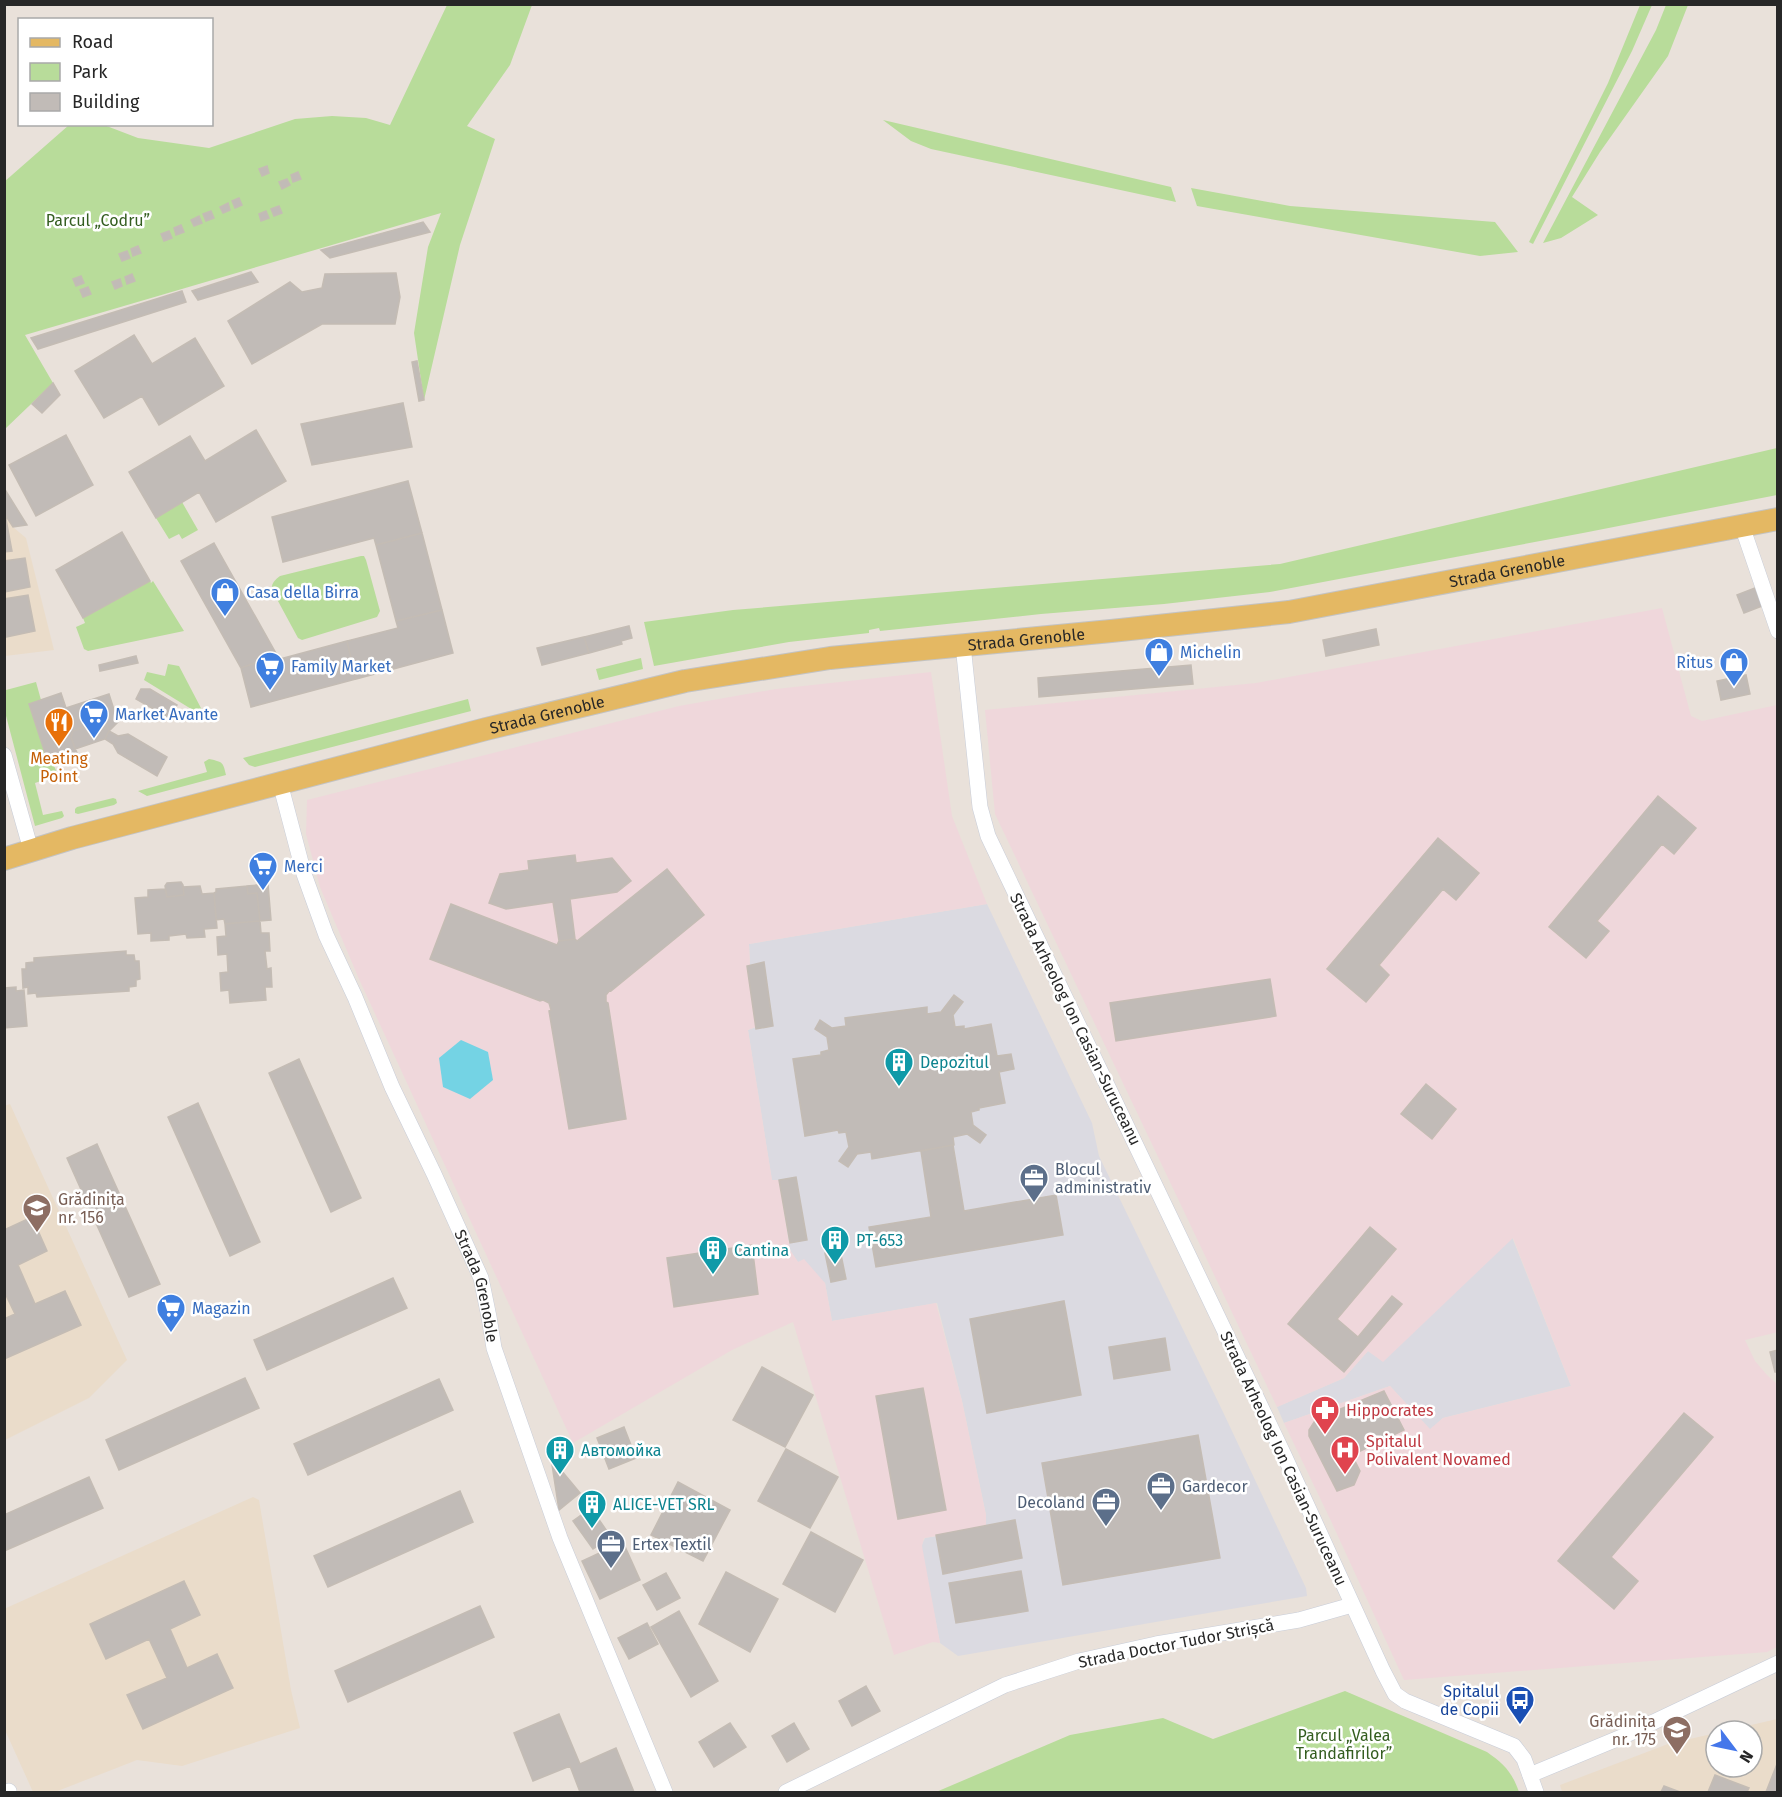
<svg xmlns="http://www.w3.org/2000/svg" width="1782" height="1797" viewBox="0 0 1782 1797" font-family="'Fira Sans',sans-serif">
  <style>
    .industrial { fill: #dbdae1 }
    .education { fill: #eadcca }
    .medical { fill: #efd7db }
    .green { fill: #b8dc9a }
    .water { fill: #74d3e4 }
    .building { fill: #c1bbb7; stroke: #c4bcb4; stroke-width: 1.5 }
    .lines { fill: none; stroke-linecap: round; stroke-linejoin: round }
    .minor-casing { stroke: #c8cdd8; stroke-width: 16 }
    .primary-casing { stroke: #c3c3c3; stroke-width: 24 }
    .minor { stroke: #fff; stroke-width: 15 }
    .primary { stroke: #e4b863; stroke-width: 22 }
    .labels { text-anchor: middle; stroke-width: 5; stroke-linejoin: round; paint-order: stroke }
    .park-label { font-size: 16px; fill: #335d1f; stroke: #fff }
    .street-label { font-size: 16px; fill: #272727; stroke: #fff }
    .shop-label { font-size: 16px; fill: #366cbe; stroke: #fff; text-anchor: start }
    .food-label { font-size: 16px; fill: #c56008; stroke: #fff }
    .culture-label { font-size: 16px; fill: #0d838f; stroke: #fff; text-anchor: start }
    .service-label { font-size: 16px; fill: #4e5e75; stroke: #fff; text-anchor: start }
    .education-label { font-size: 16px; fill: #785e54; stroke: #fff; text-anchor: start }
    .health-label { font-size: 16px; fill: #be3a42; stroke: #fff; text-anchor: start }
    .transit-label { font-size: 16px; fill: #164399; stroke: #fff; text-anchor: end }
  </style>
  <rect width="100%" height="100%" fill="#e9e1da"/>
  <path class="industrial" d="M987,904L1092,1123L1099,1156L1223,1412L1306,1588L1307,1596L958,1656L940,1643L921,1546L925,1538L986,1528V1515L962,1401L937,1303L832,1321L825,1283L798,1262L790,1250L779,1180L772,1181L748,1030L756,1027L747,966L750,965L749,944Z
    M1512,1237L1571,1386L1443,1418L1430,1430L1390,1386L1284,1423L1277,1407L1344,1378L1368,1351L1383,1361Z"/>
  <path class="education" d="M4,513L13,527L26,538L54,650L5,656Z
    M10,1104L127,1360L89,1398L5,1440L4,1106Z
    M253,1497L259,1500L291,1690L300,1728L182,1766L137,1760L55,1792H33L5,1730L4,1609Z
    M1777,1719V1792H1562L1560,1785L1668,1744L1716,1733V1767H1752V1731H1725Z"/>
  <path class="medical" d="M1662,608L1691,716L1702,721L1777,705L1778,1332L1745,1340L1755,1361L1767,1375L1777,1384V1647L1767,1652L1404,1680L1331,1521L1284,1423L1390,1386L1430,1429L1443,1418L1571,1386L1513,1238L1383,1362L1368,1351L1344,1378L1277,1407L995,814L985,710L1256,683Z
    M931,672L952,816L987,904L749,944L750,965L747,966L756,1027L748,1030L772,1180H779L790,1250L798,1262L804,1259L825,1283L832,1321L936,1303L962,1401L986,1515V1528L924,1538L922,1546L940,1643L933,1642L894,1655L793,1322L732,1350L573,1443L359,979L320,887L306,834L307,800L679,706L776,689Z"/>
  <path class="green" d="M447,5H532L510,65L467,126L495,139L460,245L424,400L414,333L428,247L441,213L25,335L53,383L5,429L4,182L69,125H104L138,138L209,148L295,119L332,116L366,118L390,125Z
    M1640,5H1652L1632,51L1533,244L1529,242L1608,83Z
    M1666,5H1688L1668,56L1600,152L1572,197L1598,215L1561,238L1543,243L1656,30Z
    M883,120L1171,187L1176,202L931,149L911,141Z
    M1191,188L1290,206L1495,222L1518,252L1480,256L1197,206Z
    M1777,448V495L1583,533L1270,592L1164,604L1041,614L880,631L879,628L869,630V633L789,642L654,666L644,622L733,610L1280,564Z
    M182,502L198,530L182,539L179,534L169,539L156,518Z
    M361,556H364L366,560L380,611L377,617L302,640L298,638L272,590C271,583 275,580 280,576Z
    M150,581L151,583L153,581L184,631L88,651L84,649L76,627L85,623L83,618Z
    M641,658L643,669L599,680L596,669Z
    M168,664L179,666L202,710L201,715L144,680L147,672L165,676Z
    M36,682L41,700L29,704L48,762L52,761L58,775L35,783L43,815L62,811L64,816L62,818L35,826L5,712L4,686L6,690Z
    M468,699L471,711L255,767L249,765L243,758Z
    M209,759C223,762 223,762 226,775L147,796L138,791L207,772L204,762Z
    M113,798L116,799L117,803L114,805L78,814L75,813V809L77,807Z
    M1345,1691L1487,1752C1504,1764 1512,1772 1519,1792H936L1070,1735L1163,1718L1213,1739Z"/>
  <path class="water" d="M461,1040L488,1052L493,1080L470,1099L443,1087L439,1058Z"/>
  <path class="building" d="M267,166L269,173L262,176L259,169Z
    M298,172L301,179L293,182L291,175Z
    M287,179L290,185L282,189L279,182Z
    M239,198L242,205L235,208L232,201Z
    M228,203L230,210L223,213L220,207Z
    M279,206L282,213L274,216L271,209Z
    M211,211L214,218L206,221L203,214Z
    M266,211L269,218L261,221L259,214Z
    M199,216L202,223L194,226L191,220Z
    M423,222L430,232L330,258L321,250Z
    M181,225L184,232L176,235L174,228Z
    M169,231L172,238L164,241L161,234Z
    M138,246L141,253L133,256L131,249Z
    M127,251L130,258L122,261L119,254Z
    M251,272L258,282L198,300L192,291Z
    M396,273L400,297L395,324H322L252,364L228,321L290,282L302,292L322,288L325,274Z
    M132,274L135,281L127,284L125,277Z
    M81,276L84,283L76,286L73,279Z
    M120,279L122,286L115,289L112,282Z
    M88,287L91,294L83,297L80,290Z
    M182,291L186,302L38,349L31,338Z
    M134,335L152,364L195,338L224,386L159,425L142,396L104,418L75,371Z
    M417,361L424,400L419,401L412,362Z
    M53,383L60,395L42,413L32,404Z
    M403,403L412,447L312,465L301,424Z
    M256,430L286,481L216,522L199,492L156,518L129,472L190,436L205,461Z
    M66,435L93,485L36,516L9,465Z
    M408,481L422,533L376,545L374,538L283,562L272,517Z
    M4,488L27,525L13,527L4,513Z
    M5,514L12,551L4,552V514Z
    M122,532L150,581L83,618L56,570Z
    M422,533L442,610L396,621L376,545Z
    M214,543L277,655L241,668L181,561Z
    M25,558L30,587L4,592V561Z
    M1755,588L1762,606L1744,613L1737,595Z
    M28,595L35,631L6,637L4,599Z
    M442,610L453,653L356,679L347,641L398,628L396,621Z
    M629,626L632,638L621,641L622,644L589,653L584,637Z
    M1376,629L1379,645L1326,656L1323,640Z
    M584,637L589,653L542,665L537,648Z
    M347,641L356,679L251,707L241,668L277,655L280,659Z
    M136,656L138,663L100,671L99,665Z
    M1191,665L1193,684L1039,697L1038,678Z
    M1746,675L1750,694L1721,700L1717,681Z
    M141,689H150L177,705L169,718L136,699Z
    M61,693L66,708L109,694L118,722L109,731L105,719L73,731L71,737L77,753L48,762L29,704Z
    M105,719L109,731L105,739L75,749L71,737L73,731Z
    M109,731L118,736L128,734L167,757L157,776L118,753L113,744L105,739Z
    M1658,796L1696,828L1674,854L1662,844L1597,921L1609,931L1586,958L1549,927Z
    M1438,838L1479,873L1456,900L1443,889L1379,965L1389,975L1366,1002L1327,969Z
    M575,855L576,863L612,858L631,881L617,892L570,899L575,939L559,941L553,902L506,909L489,903L500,874L529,870L528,861Z
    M667,869L704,915L611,991L610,990L606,995V1002L608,1003L626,1119L569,1129L549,1011L551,1010L549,1003L543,1000L540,1001L430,959L451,904L557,945L559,941L575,939L577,941Z
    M181,882L183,885L184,895L167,897L165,886L167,883Z
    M268,884L271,920L260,921L257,893L248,894L247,886Z
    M200,886L202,894L214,893L217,928L204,929L205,937L187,938L186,934L169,936V940L151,941V933L138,934L135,898L148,897V890L165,889L167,897L184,895L183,887Z
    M247,886L248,894L257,893L260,921L225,924L224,919L216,920L214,893L216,892V889Z
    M260,921L261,933H269L270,951H265L267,969L271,968L272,987H265L266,1000L230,1003L229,990L221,991L220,973L228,972L227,954L218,955L217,937L226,936L225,924Z
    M126,951V955H134L135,961H139L140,979L136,980V986L129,987V991L37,997L36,993L28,994V987L23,988L22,969H26V963L34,962V958Z
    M764,962L773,1026L756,1029L747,966Z
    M1270,979L1276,1016L1116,1041L1110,1003Z
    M16,987V991L24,990L27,1026L4,1028V988Z
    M954,995L963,1002L953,1015L955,1027L964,1026V1029L991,1024L997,1056L1011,1054L1014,1069L999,1072L1005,1103L979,1108V1110L971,1112L973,1125L986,1135L980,1143L967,1134L953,1137L954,1145L872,1159L871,1152L857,1154L848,1167L839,1161L849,1147L846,1132L839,1133L838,1130L805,1136L793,1059L821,1055V1052L829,1050L827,1037L815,1029L820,1020L832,1028L846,1026L845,1018L927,1007V1014L941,1012Z
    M299,1059L361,1198L331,1212L269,1073Z
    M1426,1084L1456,1109L1432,1139L1401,1114Z
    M198,1103L260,1242L230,1256L168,1117Z
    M97,1144L160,1284L129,1297L67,1158Z
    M953,1145L964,1211L1056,1195L1063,1235L876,1267L869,1227L931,1217L921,1151Z
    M796,1177L807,1240L790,1243L779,1180Z
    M32,1217L47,1251L18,1265L35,1304L65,1291L81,1325L4,1359V1319L15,1314L4,1291V1230Z
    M1370,1227L1396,1249L1337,1319L1358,1337L1392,1296L1402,1304L1344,1372L1288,1324Z
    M752,1245L758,1294L674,1307L667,1258Z
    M840,1250L846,1279L831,1282L825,1253Z
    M393,1278L407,1308L267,1370L254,1340Z
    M1064,1301L1081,1395L987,1413L970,1319Z
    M1165,1338L1170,1370L1114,1379L1109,1347Z
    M1778,1350V1372H1775L1770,1352Z
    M762,1367L813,1395L785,1447L733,1420Z
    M245,1378L259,1408L119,1470L106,1440Z
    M439,1379L453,1410L308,1475L294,1444Z
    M923,1388L946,1510L898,1519L876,1396Z
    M1384,1391L1404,1430L1352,1455L1360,1471L1354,1485L1337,1491L1309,1436V1430L1316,1419Z
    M1684,1413L1713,1437L1611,1557L1638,1581L1614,1609L1558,1561Z
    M624,1427L636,1458L609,1469L597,1438Z
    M1198,1435L1220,1558L1063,1585L1042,1463Z
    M786,1449L838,1477L810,1528L758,1501Z
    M551,1458L580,1493L559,1510Z
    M89,1477L103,1508L4,1551V1515Z
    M678,1482L730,1510L703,1561L651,1535Z
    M460,1491L473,1522L328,1587L314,1556Z
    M591,1508L611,1537L593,1549L573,1521Z
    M1015,1520L1022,1558L943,1574L936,1535Z
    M811,1532L863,1560L835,1612L783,1584Z
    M623,1542L640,1580L600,1599L582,1561Z
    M1021,1571L1028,1611L956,1623L949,1583Z
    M726,1572L778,1599L750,1652L699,1624Z
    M666,1573L680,1598L657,1610L643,1585Z
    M184,1581L200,1615L170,1629L187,1668L217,1654L233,1688L143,1729L127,1695L167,1678L149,1639L106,1659L90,1624Z
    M480,1606L494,1637L348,1702L335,1671Z
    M679,1611L718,1681L691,1697L651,1627Z
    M647,1623L658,1644L629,1659L618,1638Z
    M866,1686L880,1711L852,1726L839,1701Z
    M559,1714L580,1764L616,1748L634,1792H580L570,1766L533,1781L514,1733Z
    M730,1723L746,1747L714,1767L699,1742Z
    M794,1723L809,1749L787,1762L772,1736Z
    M1777,1764L1778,1792H1766Z
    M1715,1775L1749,1788L1747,1792H1708Z
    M1664,1786L1680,1792H1661Z"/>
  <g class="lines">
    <g class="minor-casing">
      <g id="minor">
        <path d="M1742,526L1778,631"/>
        <path d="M963,645L980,807L988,836L1284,1455L1383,1671L1395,1694L1405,1701L1514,1746L1524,1759L1536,1792"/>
        <path d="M4,755L31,850"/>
        <path id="s1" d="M280,783L304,874L326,935L355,997L392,1087L434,1174L481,1278L489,1317L494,1348L560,1538L665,1792"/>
        <path d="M1530,1775L1624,1736L1778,1663"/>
        <path d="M7,1792L9,1791"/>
        <path d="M786,1792L1005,1685L1079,1661L1156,1644L1299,1620L1352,1605"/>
      </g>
    </g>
    <g class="primary-casing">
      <g id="primary">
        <path id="s2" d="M4,859L72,838L486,729L685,681L830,658L1111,631L1289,612L1778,519"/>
      </g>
    </g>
    <use href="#minor" class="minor"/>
    <use href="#primary" class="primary"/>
  </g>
  <defs>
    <g id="shop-pin" transform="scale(1.5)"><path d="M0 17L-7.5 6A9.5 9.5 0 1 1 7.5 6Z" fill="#3f7fe0" stroke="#fff"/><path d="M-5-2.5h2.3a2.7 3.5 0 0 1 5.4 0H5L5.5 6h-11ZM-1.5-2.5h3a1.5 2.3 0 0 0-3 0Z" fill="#fff"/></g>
    <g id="supermarket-pin" transform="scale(1.5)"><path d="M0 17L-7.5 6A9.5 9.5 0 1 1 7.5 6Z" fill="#3f7fe0" stroke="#fff"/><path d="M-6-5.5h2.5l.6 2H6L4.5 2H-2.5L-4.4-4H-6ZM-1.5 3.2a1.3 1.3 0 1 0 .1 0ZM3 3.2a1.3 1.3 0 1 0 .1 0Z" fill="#fff"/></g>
    <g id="restaurant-pin" transform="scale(1.5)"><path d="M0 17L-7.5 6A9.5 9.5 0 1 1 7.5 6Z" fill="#e8710a" stroke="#fff"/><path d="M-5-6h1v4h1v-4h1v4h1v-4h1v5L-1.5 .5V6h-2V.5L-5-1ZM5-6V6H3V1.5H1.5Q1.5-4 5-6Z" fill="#fff"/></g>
    <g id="building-pin" transform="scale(1.5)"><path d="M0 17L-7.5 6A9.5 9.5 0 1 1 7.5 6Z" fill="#0f9aa8" stroke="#fff"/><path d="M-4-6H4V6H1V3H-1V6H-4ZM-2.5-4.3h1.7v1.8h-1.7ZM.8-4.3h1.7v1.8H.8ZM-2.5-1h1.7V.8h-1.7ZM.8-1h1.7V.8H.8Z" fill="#fff"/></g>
    <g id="office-pin" transform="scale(1.5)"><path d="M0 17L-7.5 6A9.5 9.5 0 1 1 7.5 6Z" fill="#5c6f8a" stroke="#fff"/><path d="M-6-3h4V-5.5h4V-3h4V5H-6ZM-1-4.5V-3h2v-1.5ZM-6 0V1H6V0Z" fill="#fff"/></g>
    <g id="school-pin" transform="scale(1.5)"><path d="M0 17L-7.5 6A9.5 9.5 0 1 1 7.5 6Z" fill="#8d6e63" stroke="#fff"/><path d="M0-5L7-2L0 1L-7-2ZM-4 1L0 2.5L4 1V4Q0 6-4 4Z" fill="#fff"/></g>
    <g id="pharmacy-pin" transform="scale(1.5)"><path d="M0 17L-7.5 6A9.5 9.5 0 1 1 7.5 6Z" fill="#e0444e" stroke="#fff"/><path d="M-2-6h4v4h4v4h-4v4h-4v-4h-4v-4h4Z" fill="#fff"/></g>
    <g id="hospital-pin" transform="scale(1.5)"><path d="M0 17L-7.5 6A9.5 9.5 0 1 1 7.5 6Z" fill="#e0444e" stroke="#fff"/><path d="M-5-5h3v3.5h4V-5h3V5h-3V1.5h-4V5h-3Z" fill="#fff"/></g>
    <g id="bus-pin" transform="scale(1.5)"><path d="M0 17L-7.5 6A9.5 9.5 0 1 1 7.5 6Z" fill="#1a4fb4" stroke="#fff"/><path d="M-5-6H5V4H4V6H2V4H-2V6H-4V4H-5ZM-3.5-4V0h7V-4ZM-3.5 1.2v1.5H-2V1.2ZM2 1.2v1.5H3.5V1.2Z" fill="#fff"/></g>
  </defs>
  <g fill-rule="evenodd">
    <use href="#shop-pin" x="225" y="592"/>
    <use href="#shop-pin" x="1159" y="652"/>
    <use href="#shop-pin" x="1734" y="662"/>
    <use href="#supermarket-pin" x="270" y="666"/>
    <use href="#supermarket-pin" x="94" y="714"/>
    <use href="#restaurant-pin" x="59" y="722"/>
    <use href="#supermarket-pin" x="263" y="866"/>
    <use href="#building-pin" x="899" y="1062"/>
    <use href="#office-pin" x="1034" y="1178"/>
    <use href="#school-pin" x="37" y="1208"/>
    <use href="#building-pin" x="835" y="1240"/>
    <use href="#building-pin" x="713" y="1250"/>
    <use href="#supermarket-pin" x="171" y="1308"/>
    <use href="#pharmacy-pin" x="1325" y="1410"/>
    <use href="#building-pin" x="560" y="1450"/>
    <use href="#hospital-pin" x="1345" y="1450"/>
    <use href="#office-pin" x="1161" y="1486"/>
    <use href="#office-pin" x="1106" y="1502"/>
    <use href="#building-pin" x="592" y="1504"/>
    <use href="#office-pin" x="611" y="1544"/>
    <use href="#bus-pin" x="1520" y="1700"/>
    <use href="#school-pin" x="1677" y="1730"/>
  </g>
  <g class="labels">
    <g class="park-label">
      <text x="98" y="226">Parcul „Codru”</text>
      <text x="1344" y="1741">Parcul „Valea<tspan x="1344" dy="18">Trandafirilor”</tspan></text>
    </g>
    <g class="street-label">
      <text dy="6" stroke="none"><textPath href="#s2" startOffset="1534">Strada Grenoble</textPath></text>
      <text dy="6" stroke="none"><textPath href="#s2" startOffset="1048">Strada Grenoble</textPath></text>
      <text dy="6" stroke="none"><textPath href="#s2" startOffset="562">Strada Grenoble</textPath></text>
      <text transform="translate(1076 1019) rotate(64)" y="6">Strada Arheolog Ion Casian-Suruceanu</text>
      <text dy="6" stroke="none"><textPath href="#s1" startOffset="542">Strada Grenoble</textPath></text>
      <text transform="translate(1284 1458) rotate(65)" y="6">Strada Arheolog Ion Casian-Suruceanu</text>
      <text transform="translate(1176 1643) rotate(-11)" y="6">Strada Doctor Tudor Strișcă</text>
    </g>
    <g class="shop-label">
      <text x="246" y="598">Casa della Birra</text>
      <text x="1180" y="658">Michelin</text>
      <text x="1713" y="668" text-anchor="end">Ritus</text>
      <text x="291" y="672">Family Market</text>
      <text x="115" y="720">Market Avante</text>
      <text x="284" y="872">Merci</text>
      <text x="192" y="1314">Magazin</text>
    </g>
    <g class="food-label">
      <text x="59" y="764">Meating<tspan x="59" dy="18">Point</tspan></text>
    </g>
    <g class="culture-label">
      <text x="920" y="1068">Depozitul</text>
      <text x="856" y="1246">PT-653</text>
      <text x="734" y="1256">Cantina</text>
      <text x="581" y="1456">Автомойка</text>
      <text x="613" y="1510">ALICE-VET SRL</text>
    </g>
    <g class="service-label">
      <text x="1055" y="1175">Blocul<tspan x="1055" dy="18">administrativ</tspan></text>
      <text x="1182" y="1492">Gardecor</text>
      <text x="1085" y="1508" text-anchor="end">Decoland</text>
      <text x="632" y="1550">Ertex Textil</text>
    </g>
    <g class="education-label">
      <text x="58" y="1205">Grădinița<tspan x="58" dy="18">nr. 156</tspan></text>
      <text x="1656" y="1727" text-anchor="end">Grădinița<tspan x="1656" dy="18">nr. 175</tspan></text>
    </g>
    <g class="health-label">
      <text x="1346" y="1416">Hippocrates</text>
      <text x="1366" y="1447">Spitalul<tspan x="1366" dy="18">Polivalent Novamed</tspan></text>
    </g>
    <g class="transit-label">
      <text x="1499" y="1697">Spitalul<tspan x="1499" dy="18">de Copii</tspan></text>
    </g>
  </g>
  <rect width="1782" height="1797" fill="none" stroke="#272727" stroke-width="12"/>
  <rect x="18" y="18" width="195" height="108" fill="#ffffff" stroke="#a9a9a9" stroke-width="1.5"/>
  <rect x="30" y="38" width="30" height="9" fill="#e4b863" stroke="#a9a9a9" stroke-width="1.5"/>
  <text x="72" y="48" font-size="18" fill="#272727">Road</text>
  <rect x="30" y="63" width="30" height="18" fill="#b8dc9a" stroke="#a9a9a9" stroke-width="1.5"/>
  <text x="72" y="78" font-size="18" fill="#272727">Park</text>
  <rect x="30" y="93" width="30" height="18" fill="#c1bbb7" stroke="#a9a9a9" stroke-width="1.5"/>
  <text x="72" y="108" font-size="18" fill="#272727">Building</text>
  <g transform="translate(1734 1749) rotate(122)"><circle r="28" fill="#ffffff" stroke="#a9a9a9" stroke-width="1.5"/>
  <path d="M0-4.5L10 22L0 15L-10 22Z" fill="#4577ea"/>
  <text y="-9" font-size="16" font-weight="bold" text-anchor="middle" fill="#272727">N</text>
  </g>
</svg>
